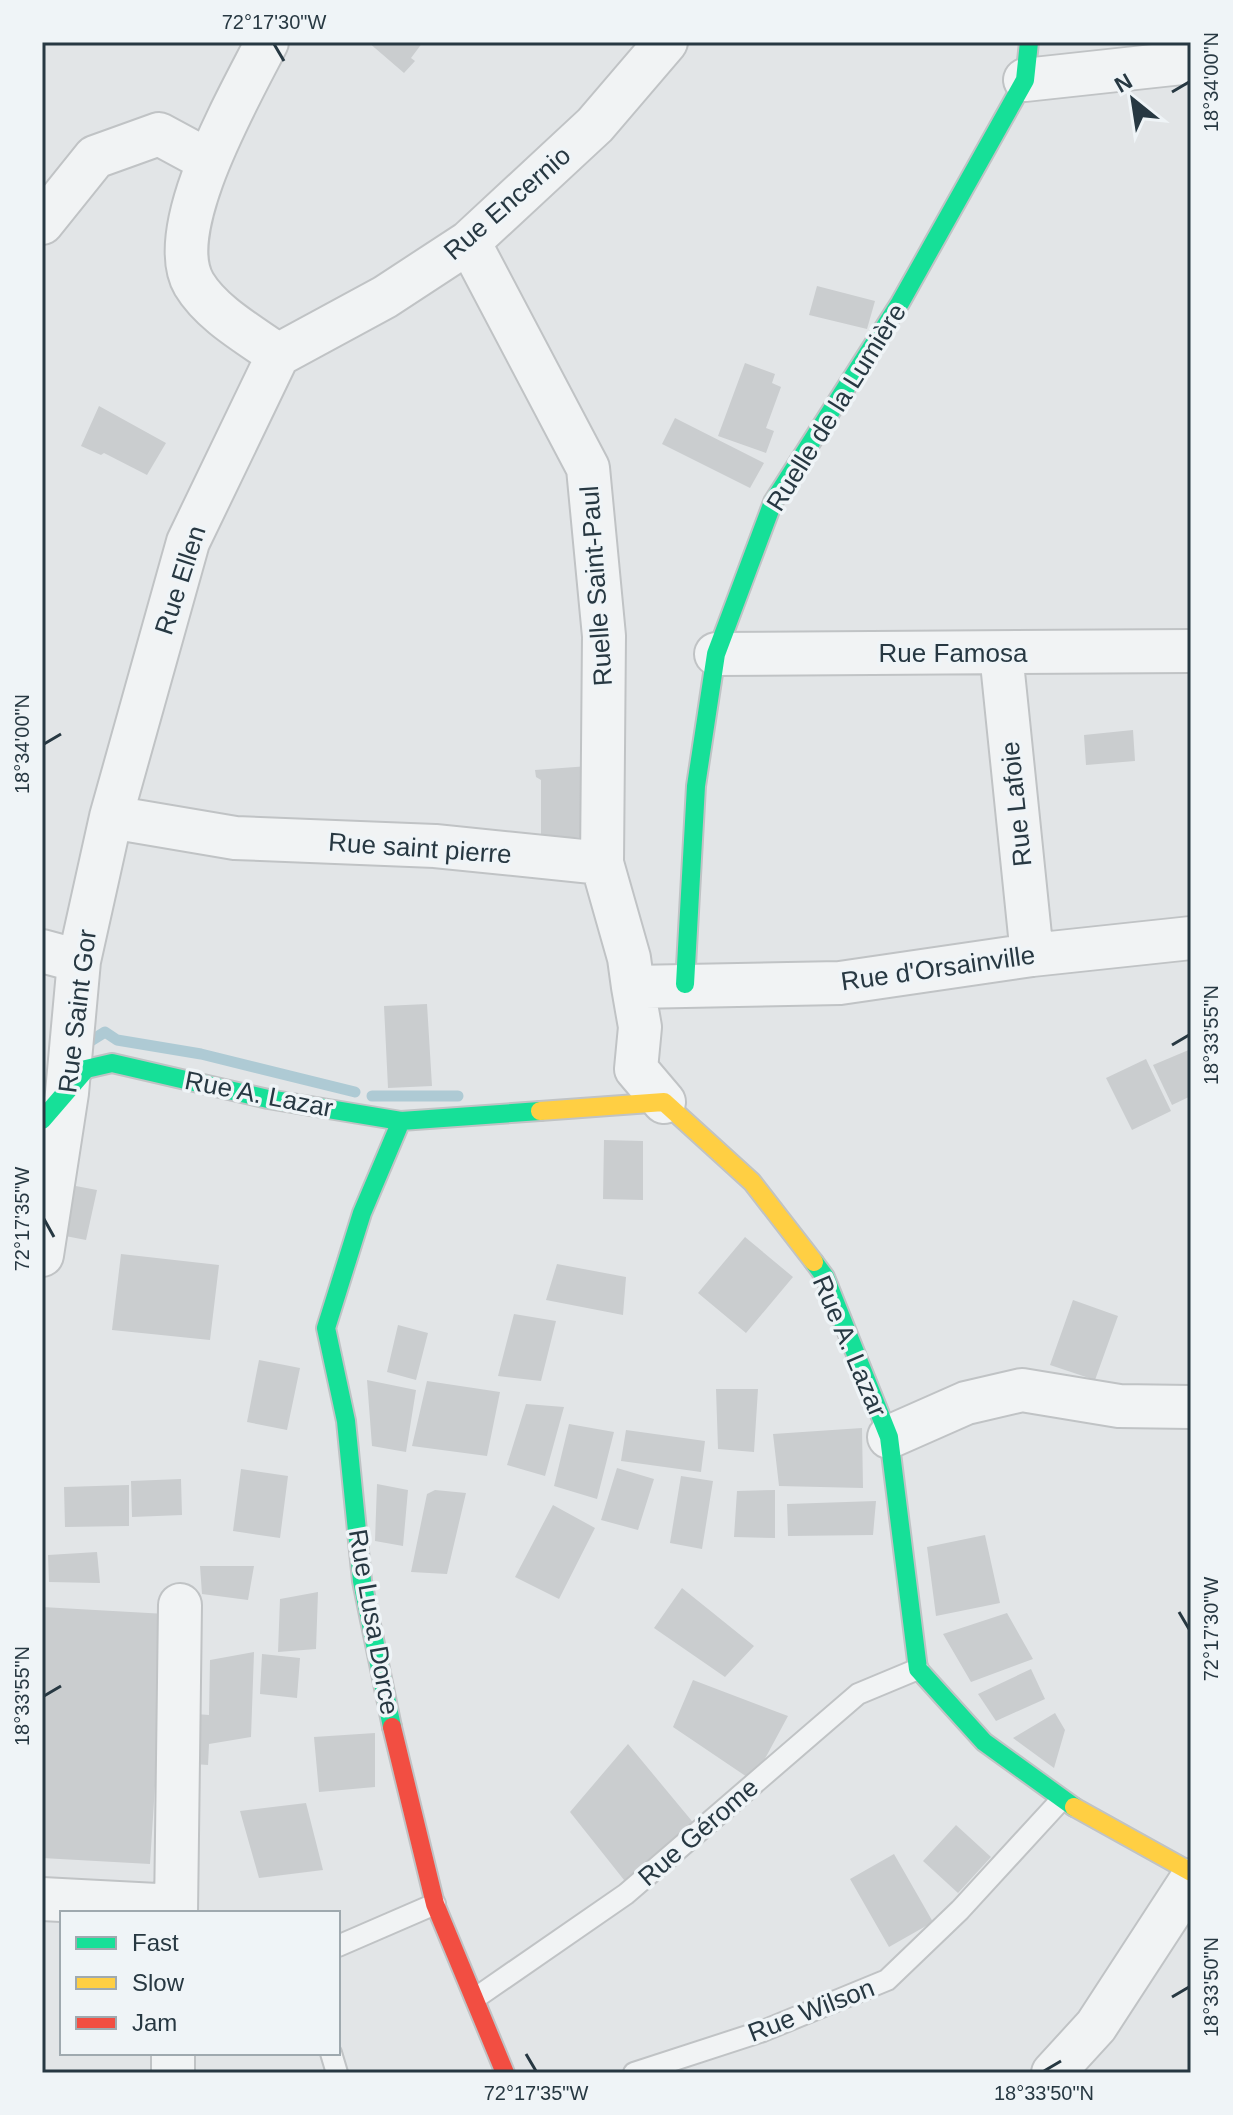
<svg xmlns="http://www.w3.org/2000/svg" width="1233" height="2115" viewBox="0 0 1233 2115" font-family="Helvetica,sans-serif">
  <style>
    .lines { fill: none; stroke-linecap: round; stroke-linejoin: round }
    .stream { stroke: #aecad4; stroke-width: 11 }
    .building { fill: #cacdcf }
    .lane-casing { stroke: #c0c3c5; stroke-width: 24 }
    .street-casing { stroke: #c0c3c5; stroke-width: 46 }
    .fast-casing { stroke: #c0c3c5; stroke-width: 22 }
    .slow-casing { stroke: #c0c3c5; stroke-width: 22 }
    .jam-casing { stroke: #c0c3c5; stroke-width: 22 }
    .lane { stroke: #f1f3f4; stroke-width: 20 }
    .street { stroke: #f1f3f4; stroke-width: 42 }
    .fast { stroke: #16e098; stroke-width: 18 }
    .slow { stroke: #ffcf43; stroke-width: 18 }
    .jam { stroke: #f24e42; stroke-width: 18 }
    .ticks { fill: none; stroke: #273842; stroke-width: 3 }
    .labels { text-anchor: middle; stroke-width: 7; stroke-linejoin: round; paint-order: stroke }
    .street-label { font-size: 26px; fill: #273842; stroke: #eff4f7 }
    .neatline { fill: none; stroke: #273842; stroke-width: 3 }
    .ticks-label { font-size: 20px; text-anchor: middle; fill: #273842 }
  </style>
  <rect width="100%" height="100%" fill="#e2e5e7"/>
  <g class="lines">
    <path class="stream" d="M81,1047L105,1032L117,1040L201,1054L355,1092
      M372,1096H458"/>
  </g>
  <path class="building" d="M368,42H423L411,58L415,61L404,73Z
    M817,286L875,301L867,329L809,315Z
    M745,363L775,374L772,383L781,387L766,428L774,431L766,453L718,436Z
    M99,406L166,443L147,475L104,453L101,455L81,446Z
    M675,418L764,463L750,488L662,444Z
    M1133,730L1135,761L1086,765L1084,735Z
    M589,766L590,838L541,836V780L536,777L535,770Z
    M427,1004L432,1086L388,1088L384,1006Z
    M1191,1049V1096L1172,1105L1153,1065Z
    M1146,1059L1171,1111L1132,1130L1106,1078Z
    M604,1140L643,1141V1200L603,1199Z
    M65,1184L97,1190L86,1240L55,1234Z
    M745,1237L793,1277L746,1333L698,1293Z
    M121,1254L219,1265L210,1340L112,1330Z
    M557,1264L626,1277L623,1315L546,1300Z
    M1073,1300L1118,1316L1095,1380L1050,1365Z
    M514,1314L556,1321L541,1381L498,1376Z
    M398,1325L428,1333L416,1380L387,1372Z
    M259,1360L300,1368L287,1430L247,1422Z
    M367,1380L416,1390L406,1452L372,1446Z
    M427,1381L500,1392L487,1456L412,1446Z
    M716,1389H758L754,1452L718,1449Z
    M526,1404L564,1407L545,1476L507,1465Z
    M569,1424L614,1432L597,1499L554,1486Z
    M862,1428L863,1488L779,1486L773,1434Z
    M626,1430L705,1441L701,1472L621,1461Z
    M617,1468L654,1479L638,1530L601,1520Z
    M241,1469L288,1476L280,1538L233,1531Z
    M681,1476L713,1481L702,1549L670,1543Z
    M181,1479L182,1515L132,1517L131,1481Z
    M377,1484L408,1490L403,1546L375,1541Z
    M129,1485V1526L65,1527L64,1487Z
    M435,1490L466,1493L447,1574L411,1572L427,1494Z
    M775,1490V1538L734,1537L737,1491Z
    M876,1501L873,1535L788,1536L787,1504Z
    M553,1505L595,1528L559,1599L515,1577Z
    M985,1535L1000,1603L936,1616L927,1547Z
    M97,1552L100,1583L49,1582L48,1555Z
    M200,1566H254L248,1600L202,1594Z
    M682,1588L754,1646L725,1677L654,1628Z
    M318,1592L316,1649L278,1652L280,1599Z
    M42,1607L166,1614L150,1864L42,1858Z
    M1007,1613L1033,1659L971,1682L943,1634Z
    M254,1652L251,1737L209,1744L208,1765L180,1763L182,1713L209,1715L210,1660Z
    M262,1654L300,1658L297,1698L260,1694Z
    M1031,1669L1045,1699L996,1721L978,1694Z
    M693,1680L788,1716L753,1781L673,1727Z
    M1055,1713L1065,1730L1054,1768L1013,1738Z
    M375,1733V1787L319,1792L314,1737Z
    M628,1744L701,1832L632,1890L570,1812Z
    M306,1803L323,1870L259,1878L240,1811Z
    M956,1825L991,1857L958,1893L923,1861Z
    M894,1854L933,1922L889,1947L850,1879Z"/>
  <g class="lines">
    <g class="lane-casing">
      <path id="lane" d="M338,1946L435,1904
        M477,1997L626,1894L858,1694L918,1669
        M331,2053L337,2073
        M634,2073L763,2031L887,1980L960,1910L1061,1800"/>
    </g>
    <g class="street-casing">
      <path id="street" d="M267,42C241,94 162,229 194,284C212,314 250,335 278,355
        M1025,80L1191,62
        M42,223L95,157L159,134L209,161
        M469,242L588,468L604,636L602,863
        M278,355L385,297L469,242L595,125L666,42
        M1001,653L1032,955
        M716,654L1191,651
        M111,817L235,838L435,846L602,863L629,958L633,987
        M42,951L79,961
        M664,1102L636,1069L640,1027L633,987L840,983L1032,955L1191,938
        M42,1255L67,1093L79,961L111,817L188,542L278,355
        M889,1437L966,1403L1022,1390L1119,1406L1191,1407
        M42,1899L176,1906
        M176,1913L180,1605
        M173,2073V2053
        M1053,2073L1096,2026L1191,1880"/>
    </g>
    <g class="fast-casing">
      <path id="fast" d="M685,984L696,786L716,654L773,502L900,303L1025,80L1029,42
        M42,1120L86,1069L112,1063L268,1099L401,1121L540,1111
        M814,1262L825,1277L889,1437L918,1669L984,1742L1074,1807
        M392,1727L362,1581L346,1421L326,1328L362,1213L401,1121"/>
    </g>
    <g class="slow-casing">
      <path id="slow" d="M540,1111L664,1102L752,1182L814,1262
        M1074,1807L1191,1872"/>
    </g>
    <g class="jam-casing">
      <path id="jam" d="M392,1727L435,1904L505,2073"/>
    </g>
    <use href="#lane" class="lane"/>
    <use href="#street" class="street"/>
    <use href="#fast" class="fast"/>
    <use href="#slow" class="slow"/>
    <use href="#jam" class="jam"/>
  </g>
  <path class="ticks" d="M274,44L284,61M1172,92L1189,82M44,744L61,734M1172,1045L1189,1035M44,1219L54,1237M1179,1612L1189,1629M44,1696L61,1686M1172,1997L1189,1987M526,2054L536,2071M1044,2071L1061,2061"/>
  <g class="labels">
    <g class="street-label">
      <text transform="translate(507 203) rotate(-41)" y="9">Rue Encernio</text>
      <text transform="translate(836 407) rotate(-58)" y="9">Ruelle de la Lumière</text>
      <text transform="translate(180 580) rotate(-72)" y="9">Rue Ellen</text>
      <text transform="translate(596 586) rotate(-94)" y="9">Ruelle Saint-Paul</text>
      <text x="953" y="662">Rue Famosa</text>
      <text transform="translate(1016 804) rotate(-96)" y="9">Rue Lafoie</text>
      <text transform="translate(420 848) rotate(4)" y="9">Rue saint pierre</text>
      <text transform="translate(938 968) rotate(-8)" y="9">Rue d'Orsainville</text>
      <text transform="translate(77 1011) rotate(-83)" y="9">Rue Saint Gor</text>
      <text transform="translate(259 1094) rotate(11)" y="9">Rue A. Lazar</text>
      <text transform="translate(850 1346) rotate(67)" y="9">Rue A. Lazar</text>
      <text transform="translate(374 1622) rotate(80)" y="9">Rue Lusa Dorce</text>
      <text transform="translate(698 1832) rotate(-41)" y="9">Rue Gérome</text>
      <text transform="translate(811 2010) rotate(-21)" y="9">Rue Wilson</text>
    </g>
  </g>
  <rect width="1233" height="2115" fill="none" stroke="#eff4f7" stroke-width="88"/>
  <rect x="60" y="1911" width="280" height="144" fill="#eff4f7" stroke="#9fa9af" stroke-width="2"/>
  <rect x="76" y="1937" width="40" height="12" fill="#16e098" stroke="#9fa9af" stroke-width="2"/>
  <text x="132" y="1951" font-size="24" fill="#273842">Fast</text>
  <rect x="76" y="1977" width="40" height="12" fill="#ffcf43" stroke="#9fa9af" stroke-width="2"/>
  <text x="132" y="1991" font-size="24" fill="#273842">Slow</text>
  <rect x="76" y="2017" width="40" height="12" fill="#f24e42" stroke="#9fa9af" stroke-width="2"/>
  <text x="132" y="2031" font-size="24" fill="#273842">Jam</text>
  <g transform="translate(1133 100) rotate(330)" stroke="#eff4f7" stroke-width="6" paint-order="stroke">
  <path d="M0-6L14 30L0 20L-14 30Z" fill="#273842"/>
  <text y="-12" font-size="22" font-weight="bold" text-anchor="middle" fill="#273842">N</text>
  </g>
  <rect x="44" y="44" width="1145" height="2027" class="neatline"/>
  <g class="ticks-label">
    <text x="274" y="29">72°17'30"W</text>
    <text transform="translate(1211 82) rotate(-90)" y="7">18°34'00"N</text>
    <text transform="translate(22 744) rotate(-90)" y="7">18°34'00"N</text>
    <text transform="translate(1211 1035) rotate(-90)" y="7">18°33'55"N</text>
    <text transform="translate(22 1219) rotate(-90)" y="7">72°17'35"W</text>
    <text transform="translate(1211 1629) rotate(-90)" y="7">72°17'30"W</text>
    <text transform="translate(22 1696) rotate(-90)" y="7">18°33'55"N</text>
    <text transform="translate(1211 1987) rotate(-90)" y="7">18°33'50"N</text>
    <text x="536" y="2100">72°17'35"W</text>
    <text x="1044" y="2100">18°33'50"N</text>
  </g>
</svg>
